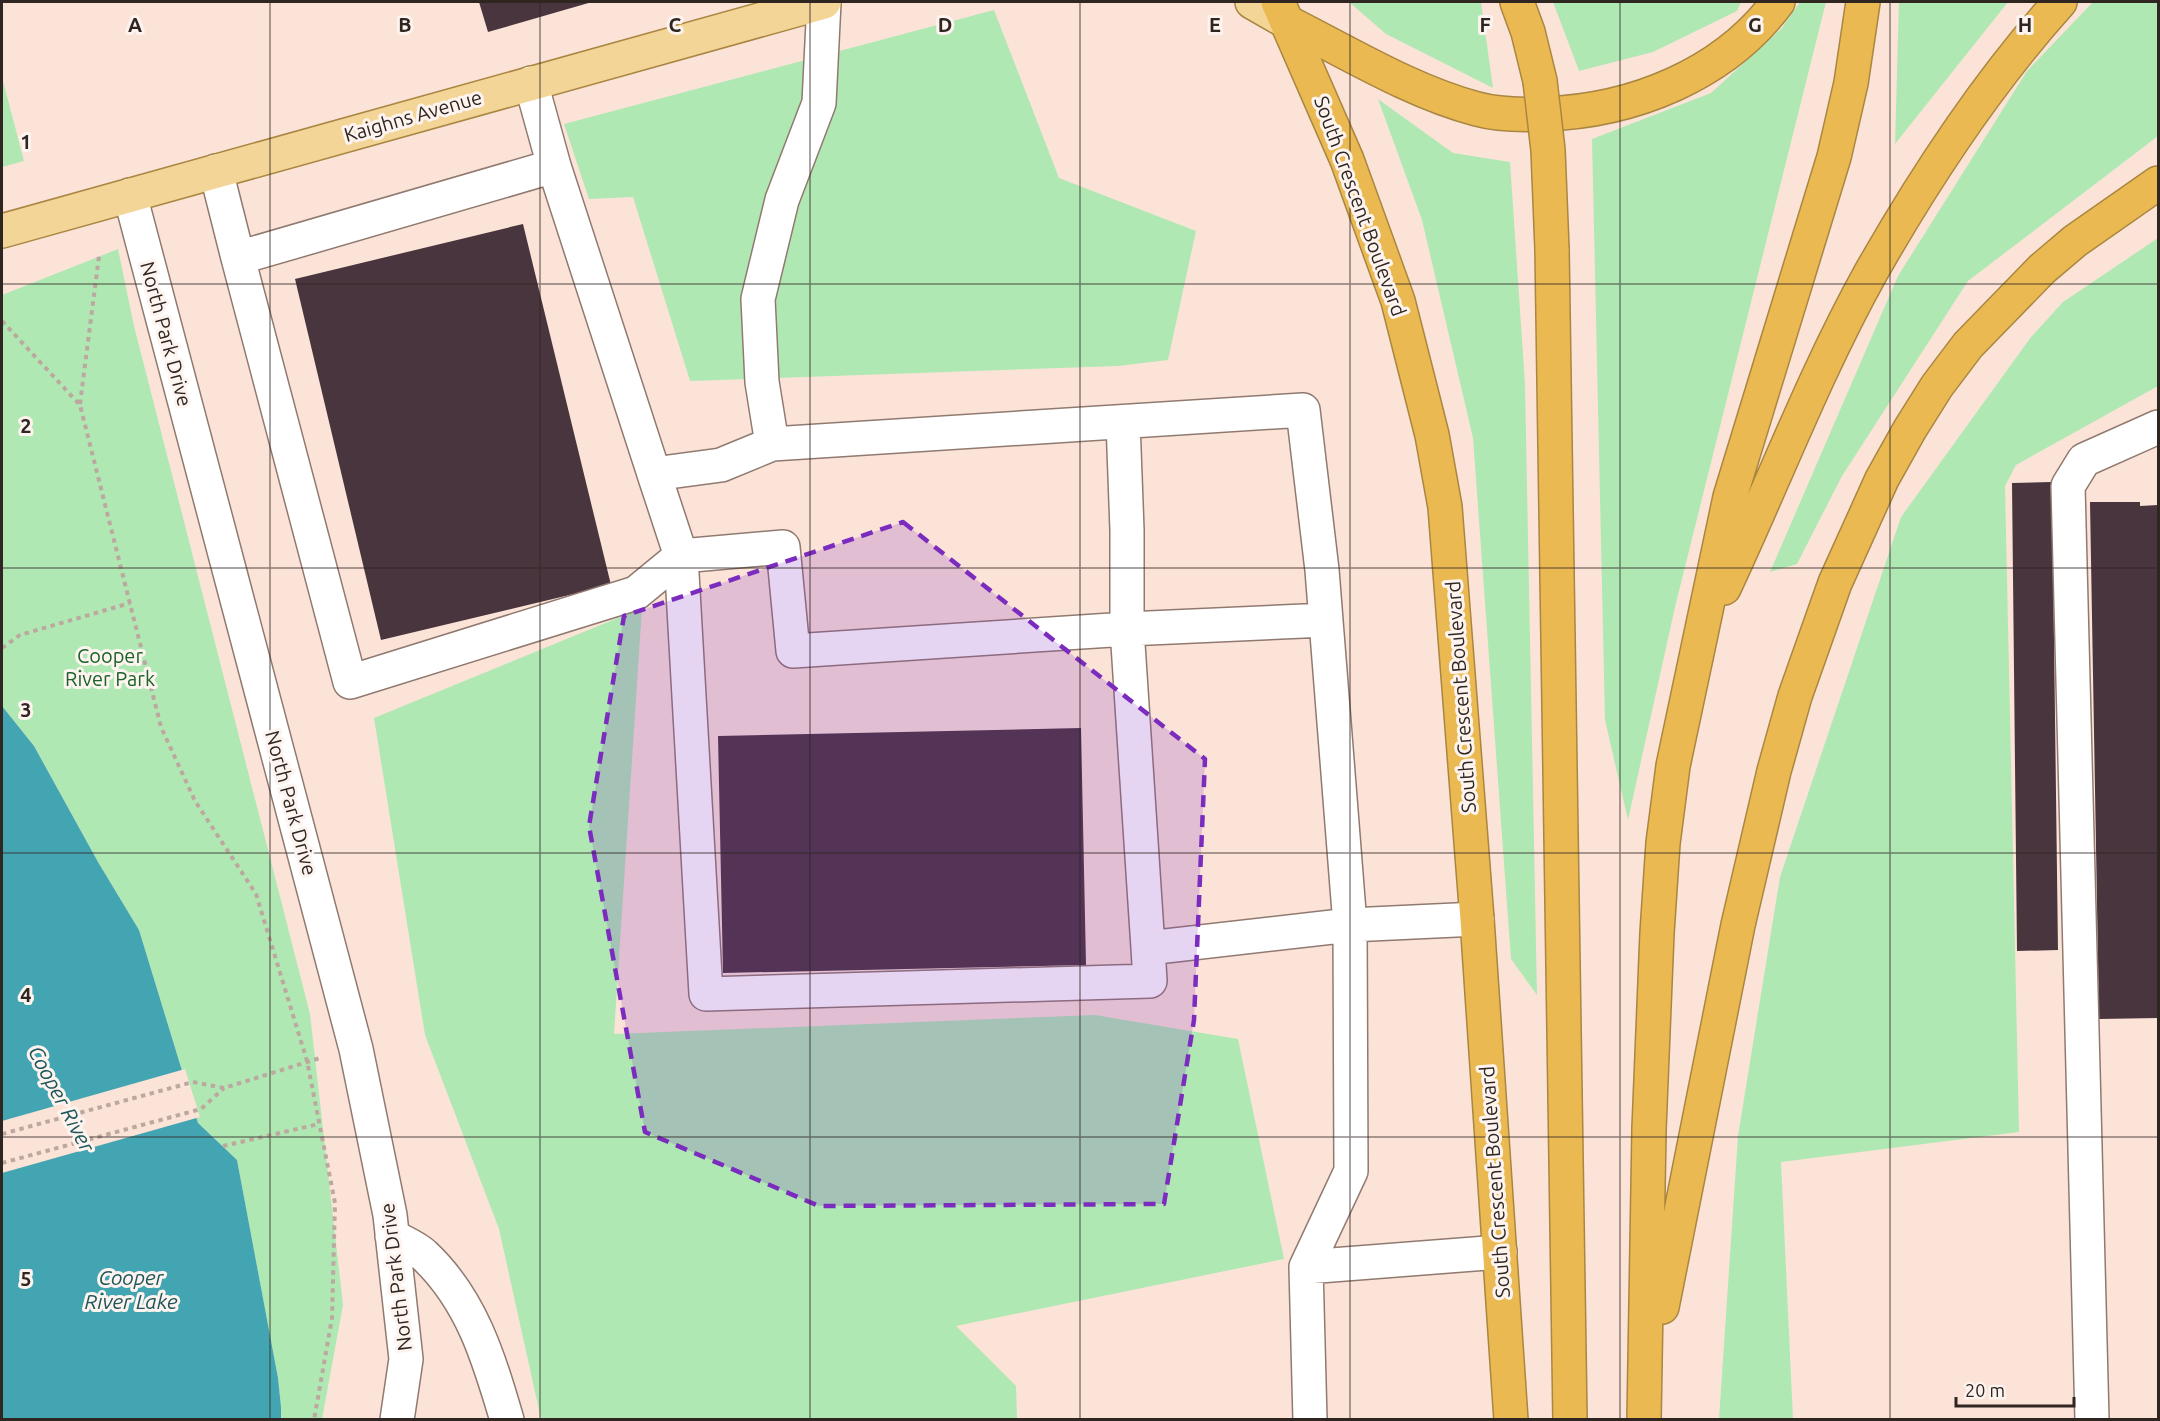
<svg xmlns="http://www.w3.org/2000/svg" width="2160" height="1421" viewBox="0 0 2160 1421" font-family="Ubuntu,sans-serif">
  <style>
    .green { fill: #b0e8b4 }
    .water { fill: #43a5b1 }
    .pier { fill: #fce3d8 }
    .building { fill: #49353d }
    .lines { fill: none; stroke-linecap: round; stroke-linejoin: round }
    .minor-casing { stroke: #907a70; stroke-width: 36 }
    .major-casing { stroke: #a98641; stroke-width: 36 }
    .highway-casing { stroke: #a98641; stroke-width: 36 }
    .path { stroke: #bca89f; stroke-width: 4; stroke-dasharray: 4.5 4.5; stroke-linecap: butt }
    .minor { stroke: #fff; stroke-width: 33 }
    .major { stroke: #f3d597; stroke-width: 33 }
    .highway { stroke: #ebb951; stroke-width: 33 }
    .highway-bridge-casing { stroke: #a98641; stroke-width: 36; stroke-linecap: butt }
    .highway-bridge { stroke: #ebb951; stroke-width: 33 }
    .marked { fill: #7b2cbf; fill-opacity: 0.2; stroke: #7b2cbf; stroke-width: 4.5; stroke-dasharray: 12 8; stroke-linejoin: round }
    .grid { fill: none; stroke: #2f2622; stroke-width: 1.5; stroke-opacity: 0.55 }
    .labels { text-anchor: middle; stroke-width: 6; stroke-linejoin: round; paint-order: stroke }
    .street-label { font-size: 20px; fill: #2f2622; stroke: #fef4ef }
    .park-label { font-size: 20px; fill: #196328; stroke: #fef4ef }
    .water-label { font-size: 21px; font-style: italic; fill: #1d555b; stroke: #fef4ef }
    .grid-label { font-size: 20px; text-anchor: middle; font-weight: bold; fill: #2f2622; stroke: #fef4ef; stroke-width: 6; stroke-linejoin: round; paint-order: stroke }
  </style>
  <rect width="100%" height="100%" fill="#fce3d8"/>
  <path class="green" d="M1349,2H1481L1493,88L1386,34Z
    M1553,2H1741L1737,11L1653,52L1579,71Z
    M1800,2H1826L1675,607L1628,820L1605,720L1592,139L1711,93L1782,28Z
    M1899,2H2008L1895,144Z
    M2093,2H2158V136L1968,281L1842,476L1797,564L1770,572L1898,276L2027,71Z
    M994,10L1059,178L1196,231L1168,360L1118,366L690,381L633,197L589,199L564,124Z
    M2,77L24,161L2,167Z
    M1378,99L1453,153L1510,162L1525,384L1537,995L1511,959L1473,438L1422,220Z
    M2158,238V386L2016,465L2005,486L2019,1132L1781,1162L1793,1419H1719L1738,1136L1780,877L1901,517L2031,337L2063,302Z
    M118,249L134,326L310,1014L343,1305L322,1419H281V1407L278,1378L237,1160L198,1123L139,930L98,862L34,746L2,706V295Z
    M642,608L614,1034L1095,1015L1238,1039L1284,1259L956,1326L1016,1386L1017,1419H541L499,1229L425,1035L374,718Z"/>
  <path class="water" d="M2,706L34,746L98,862L139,930L198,1123L237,1160L278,1378L281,1407V1419H2Z"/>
  <path class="pier" d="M185,1069L200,1117L2,1173V1121Z"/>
  <path class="building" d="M479,2H592L488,32Z
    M523,224L611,585L381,640L295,279Z
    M2052,482L2058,950L2017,951L2012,483Z
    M2090,502H2140V506L2158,505V1018L2099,1019Z
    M1081,728L1086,965L723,973L718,736Z"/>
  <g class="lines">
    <g class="minor-casing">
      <path id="minor" d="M824,2L819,103L782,200L758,299L762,382L772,444L1303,410L1322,570L1350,925L1477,919
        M531,83L554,166
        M216,171L238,258
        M130,195L356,1049L390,1215L406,1359L397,1420
        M1123,422L1127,530V629L1148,948L1350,925L1351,1171L1306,1267L1500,1252
        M654,474L681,556L636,593L350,682L238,258L554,166L654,474L721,465L772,444
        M1148,948L1150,981L706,994L681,556L783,547L793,651L1127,629L1326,620
        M392,1236C402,1242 416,1247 424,1255C472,1300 489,1359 507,1420
        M1306,1267L1310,1420
        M2092,1420L2068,486L2084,460L2158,427"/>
    </g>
    <g class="major-casing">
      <path id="major" d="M1252,2L1287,22
        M2,231L824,2"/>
    </g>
    <g class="highway-casing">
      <path id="highway" d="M1278,2L1347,160L1398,301L1432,435L1445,507L1477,919L1511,1420
        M1517,2L1528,32L1540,81
        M1287,22C1347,52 1412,92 1477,109C1499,115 1521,115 1544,114C1633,111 1724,75 1778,2
        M1552,249L1570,1420
        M1724,588C1773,484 1814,375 1870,274C1925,177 1986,84 2060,2
        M1662,1307L1738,925L1774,771L1795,696L1835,583L1882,479L1910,429L1937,386L1968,345L2042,269L2075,241L2158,183
        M1644,1420L1649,1129L1657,933L1663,843L1673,766L1730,497L1834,157L1851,83L1863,2"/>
    </g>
    <path class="path" d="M2,321L80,405L161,727L195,801L256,894L307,1061L335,1203L332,1318L314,1420
      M80,404L99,256
      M2,648L20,635L130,603
      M2,1134L193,1082L224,1088L320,1058
      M223,1146L319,1124
      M2,1163L201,1109L224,1088"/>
    <use href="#minor" class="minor"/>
    <use href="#major" class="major"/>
    <use href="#highway" class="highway"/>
    <g class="highway-bridge-casing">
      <path id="highway-bridge" d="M1540,81L1548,150L1552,249"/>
    </g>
    <use href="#highway-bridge" class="highway-bridge"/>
  </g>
  <path class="marked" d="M903,522L1205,759L1194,1020L1164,1204L819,1206L645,1132L589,826L624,616Z"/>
  <path class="grid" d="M270,2V1420M540,2V1420M810,2V1420M1080,2V1420M1350,2V1420M1620,2V1420M1890,2V1420M2,284H2158M2,568H2158M2,853H2158M2,1137H2158"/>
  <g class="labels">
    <g class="street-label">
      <text transform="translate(413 116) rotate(-16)" y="7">Kaighns Avenue</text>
      <text transform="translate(1360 206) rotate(70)" y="7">South Crescent Boulevard</text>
      <text transform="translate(166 334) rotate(75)" y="7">North Park Drive</text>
      <text transform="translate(1461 697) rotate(-94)" y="7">South Crescent Boulevard</text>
      <text transform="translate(291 803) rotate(75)" y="7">North Park Drive</text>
      <text transform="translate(1495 1182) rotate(-94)" y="7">South Crescent Boulevard</text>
      <text transform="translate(396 1277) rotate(-97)" y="7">North Park Drive</text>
    </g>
    <g class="park-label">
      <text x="110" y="663">Cooper<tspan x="110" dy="23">River Park</tspan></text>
    </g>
    <g class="water-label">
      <text transform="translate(61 1099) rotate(62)" y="7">Cooper River</text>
      <text x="131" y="1285">Cooper<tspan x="131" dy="24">River Lake</tspan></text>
    </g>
  </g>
  <g class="grid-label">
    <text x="135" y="32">A</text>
    <text x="405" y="32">B</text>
    <text x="675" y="32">C</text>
    <text x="945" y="32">D</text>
    <text x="1215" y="32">E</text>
    <text x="1485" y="32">F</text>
    <text x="1755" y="32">G</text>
    <text x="2025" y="32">H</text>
    <text x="26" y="149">1</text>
    <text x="26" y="433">2</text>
    <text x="26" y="717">3</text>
    <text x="26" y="1002">4</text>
    <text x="26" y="1286">5</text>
  </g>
  <rect width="2160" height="1421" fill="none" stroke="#2f2622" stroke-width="6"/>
  <path d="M1956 1397v9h118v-9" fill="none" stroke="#2f2622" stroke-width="3"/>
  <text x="1965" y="1397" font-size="18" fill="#2f2622" stroke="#fef4ef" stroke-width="4.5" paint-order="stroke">20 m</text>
</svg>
